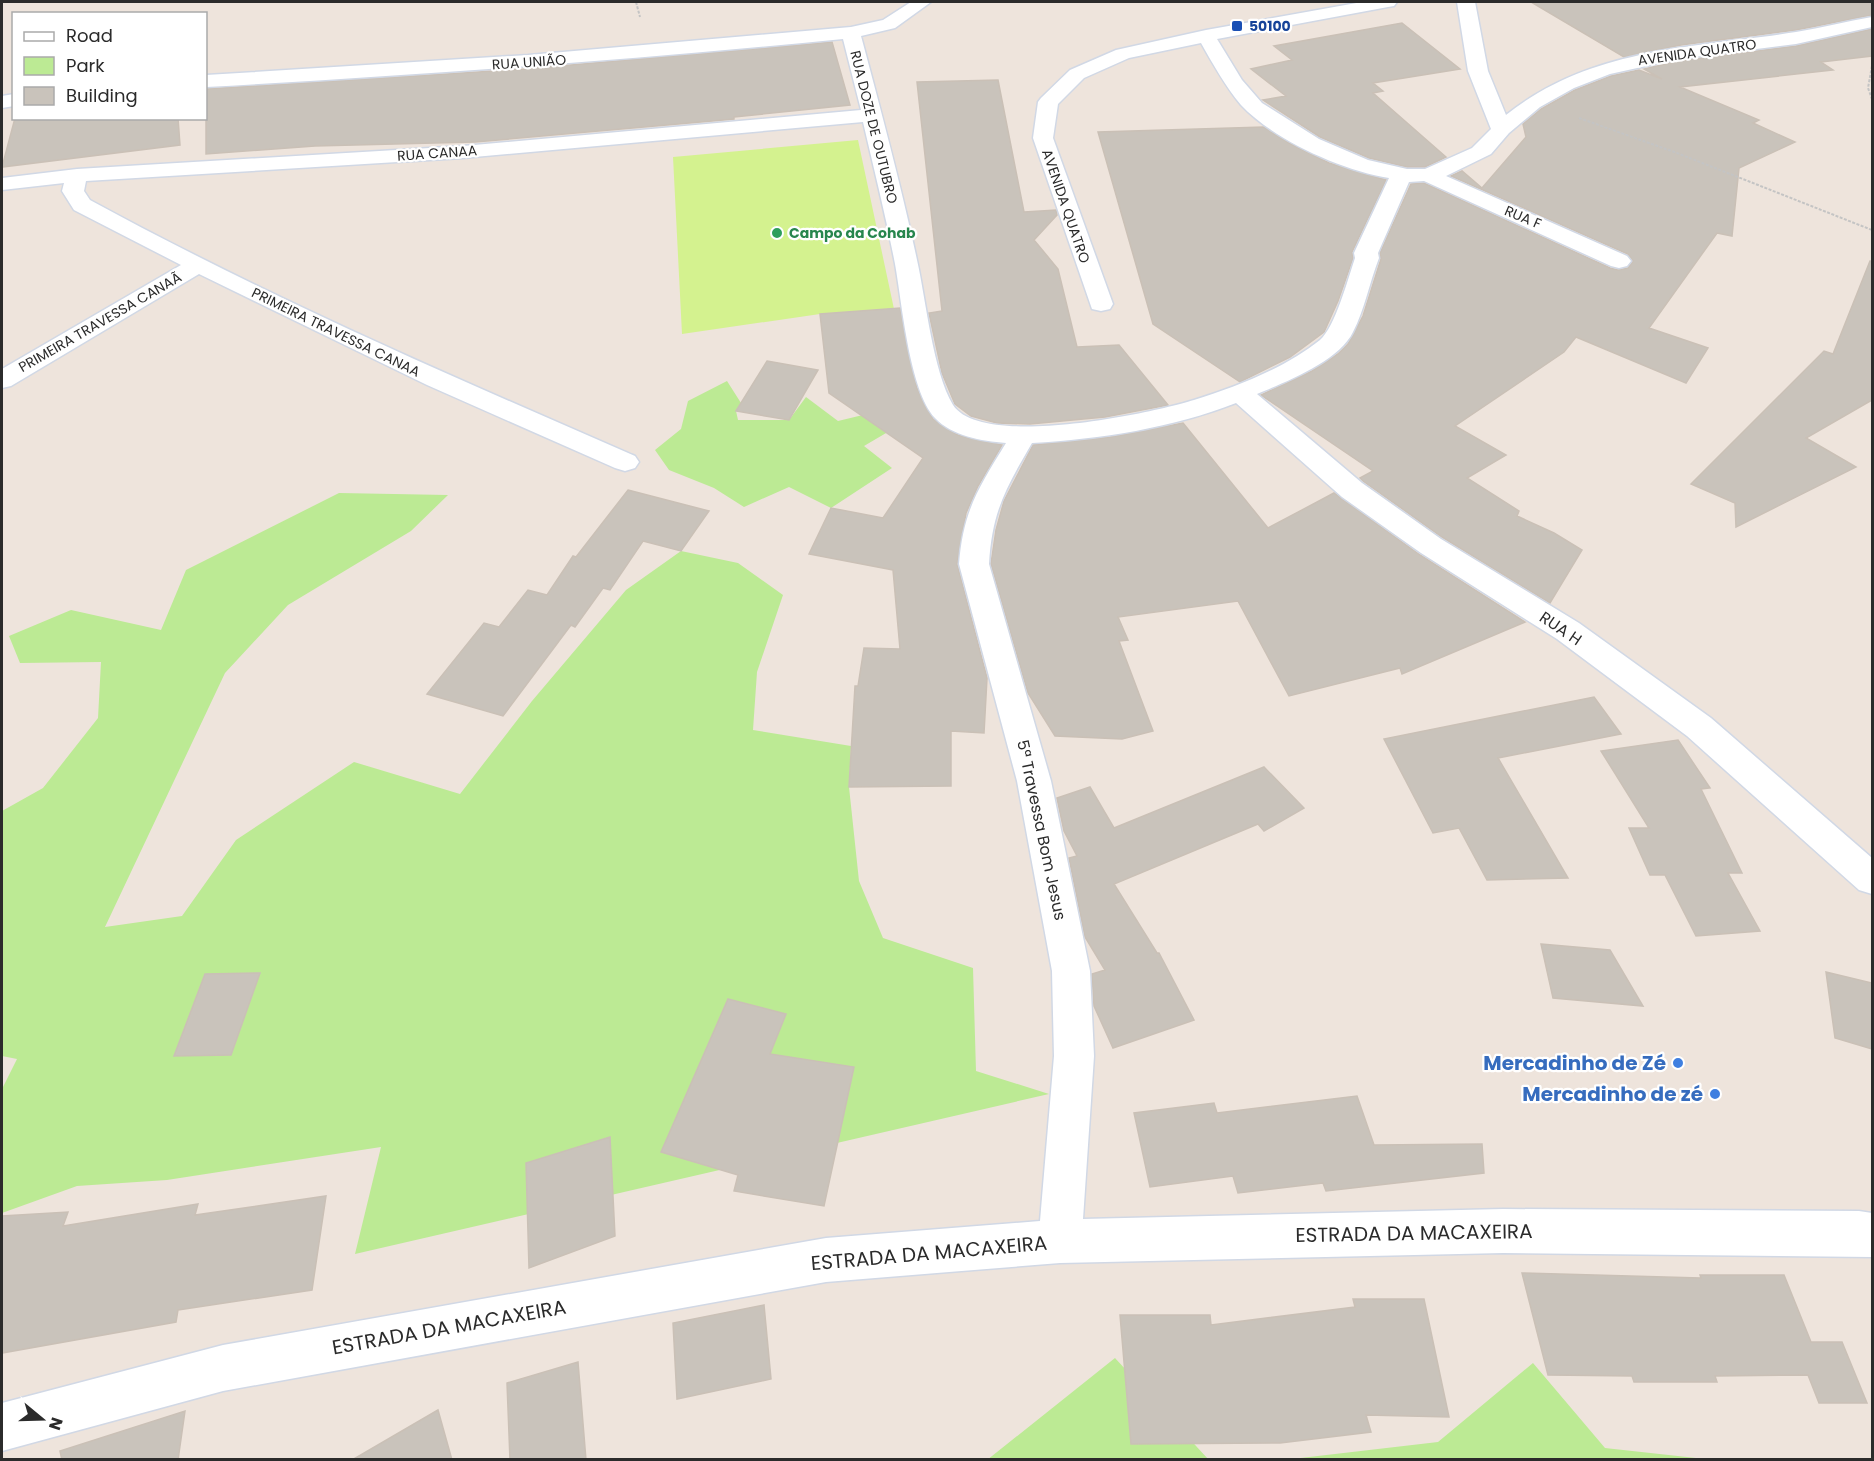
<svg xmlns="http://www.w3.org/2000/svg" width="1874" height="1461" viewBox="0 0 1874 1461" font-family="Poppins,sans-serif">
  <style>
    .green { fill: #bcea94 }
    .pitch { fill: #d4f28f }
    .building { fill: #c9c3bb; stroke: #cac0b6; stroke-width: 1.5 }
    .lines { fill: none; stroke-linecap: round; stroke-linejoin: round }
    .street-casing { stroke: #d1d8e5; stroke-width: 3 }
    .path { stroke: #c4c4c4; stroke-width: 2; stroke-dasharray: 3 1.5; stroke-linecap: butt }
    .street { fill: #fff; fill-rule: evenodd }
    .transit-dot { fill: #1a4fb4; stroke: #fff; stroke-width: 2 }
    .leisure-dot { fill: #2e9e5b; stroke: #fff; stroke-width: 2 }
    .shop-dot { fill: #3f7fe0; stroke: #fff; stroke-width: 2 }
    .labels { text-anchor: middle; stroke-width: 4.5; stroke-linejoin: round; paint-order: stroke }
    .far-transit-label { font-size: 14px; font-weight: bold; fill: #164399; stroke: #fff; text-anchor: start }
    .far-street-label { font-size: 14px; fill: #2b2b2b; stroke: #fff }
    .far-leisure-label { font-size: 14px; font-weight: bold; fill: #27864d; stroke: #fff; text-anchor: start }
    .street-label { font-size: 16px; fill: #2b2b2b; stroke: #fff }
    .near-shop-label { font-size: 20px; font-weight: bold; fill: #366cbe; stroke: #fff; text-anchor: end }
    .near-street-label { font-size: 20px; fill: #2b2b2b; stroke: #fff }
  </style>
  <rect width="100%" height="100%" fill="#eee4dc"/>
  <path class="green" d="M727,381L741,403L736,411L738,420H789L806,397L838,421L892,408L898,426L864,446L892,468L831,508L789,487L744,507L714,488L669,470L655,450L681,429L688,401Z
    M339,493L448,495L411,531L288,605L225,673L105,927L182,916L236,840L354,762L460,794L532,701L626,590L681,551L738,563L783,595L757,672L753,730L851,746L849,787L859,881L883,938L973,968L976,1071L1049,1094L355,1254L381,1147L167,1180L77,1186L2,1213V1089L17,1059L2,1056V811L43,788L98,718L101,662L20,663L9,636L71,610L161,630L186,570Z
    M1115,1358L1208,1459L987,1460Z
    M1533,1363L1605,1448L1705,1459H1292L1438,1442Z"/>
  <path class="pitch" d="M858,140L894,309L820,314L682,334L673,157Z"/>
  <path class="building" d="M1531,2H1872V15L1796,30L1681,45L1624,57Z
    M1402,23L1460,69L1373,83L1383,91L1373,93L1446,157L1425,167H1407L1369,158L1320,137L1263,100L1286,96L1251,69L1292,60L1274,46Z
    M1872,29V56L1821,62L1833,70L1680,87L1759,120L1753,123L1795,142L1739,168L1732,236L1717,233L1649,328L1708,348L1686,383L1576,337L1564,352L1455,426L1506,455L1467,478L1519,511L1517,516L1554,533L1582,550L1550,603L1442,537L1363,481L1360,478L1373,471L1261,395L1312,371L1338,354L1348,344L1363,316L1381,259L1380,253L1411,184L1424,183L1610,268L1618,270L1628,268L1633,261L1628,254L1451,176L1462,171L1482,188L1526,137L1523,124L1541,109L1575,90L1611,76L1639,70L1662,79L1644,69L1678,61L1796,46Z
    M832,42L850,105L734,117V119L475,142L315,146L206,154V89L525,69Z
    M998,80L1024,212L1056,210L1057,215L1034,240L1058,269L1077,347L1119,345L1168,405L1105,417L1030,424L997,423L971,416L955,404L942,373L929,313L942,311L917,82Z
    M15,118H178L180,145L2,167Z
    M1264,127L1289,143L1329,163L1386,180L1352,252L1353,258L1338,301L1324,332L1290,357L1240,382L1153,324L1098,132Z
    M1870,261H1872V400L1806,438L1856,467L1736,527L1735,503L1691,484L1824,351L1833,354Z
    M900,308L917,388L933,419L958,435L1002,445L978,486L966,513L957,564L987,678L984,733L951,731V786L849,787L855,686H858L864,648L900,649L893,570L809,554L831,508L883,518L923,458L829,393L820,314Z
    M767,361L818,370L789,420L736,411Z
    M1183,423L1268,528L1334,493L1420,555L1525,622L1402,674L1400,668L1289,696L1238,601L1118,617L1128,640L1119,641L1153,731L1122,739L1055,736L1028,693L991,564L996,530L1004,501L1033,445L1110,437Z
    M628,490L709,511L681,551L643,541L610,590L603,588L575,627L571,625L503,716L427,694L484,623L499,627L528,590L547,595L573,556L576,557Z
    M1594,697L1621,734L1498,758L1568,878L1487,880L1459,828L1433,833L1384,739Z
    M1678,740L1710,788L1701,789L1742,873H1728L1760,931L1696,936L1665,875H1650L1629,828H1649L1601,751Z
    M1264,767L1304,808L1264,831L1258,824L1114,884L1157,953H1159L1194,1020L1113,1048L1094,1006L1092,974L1105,970L1085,937L1069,858L1077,856L1064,831L1057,798L1090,787L1114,828Z
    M1541,944L1610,950L1643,1006L1553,998Z
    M1826,972L1872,983V1049L1835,1038Z
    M260,973L231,1055L174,1056L205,974Z
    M728,999L786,1014L770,1054L854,1067L824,1206L734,1191L738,1175L661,1152Z
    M1357,1096L1374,1145L1482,1144L1484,1173L1326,1191L1323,1183L1238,1193L1233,1176L1150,1187L1134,1113L1214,1103L1217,1113Z
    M610,1137L615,1236L529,1268L526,1163Z
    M326,1196L312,1290L178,1310L176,1322L2,1353V1216L68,1212L63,1226L198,1204L195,1215Z
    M1522,1273L1701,1278L1700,1275H1784L1811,1342H1842L1867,1403H1819L1808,1375L1715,1376L1717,1382H1634L1632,1376L1548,1375Z
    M1353,1299H1424L1449,1417L1366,1415L1371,1432L1280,1443L1131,1444L1120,1315H1210L1211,1325L1355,1307Z
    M764,1305L771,1379L677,1399L673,1323Z
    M578,1362L586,1460H510L507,1383Z
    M438,1410L452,1460H352Z
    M185,1411L178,1460H62L60,1451Z"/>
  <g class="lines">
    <g class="street-casing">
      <path id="street" d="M911,2H931L895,28L861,36C881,111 901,185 917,260C926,300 933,372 953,405C982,449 1149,414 1194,400C1236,387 1285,368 1320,340C1335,327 1348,279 1355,258L1354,253L1389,178C1341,170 1274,140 1241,105C1225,86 1213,64 1201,43L1129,58L1084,78L1058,104L1053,138L1113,304L1110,309L1101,311L1092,309L1033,138L1038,102L1041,98L1070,70L1116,50L1206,30L1362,2H1397L1394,6L1388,7L1217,39L1242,80L1262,103L1319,139L1368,160L1407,169H1425L1472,148L1491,129L1468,71L1457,2H1475L1488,71L1506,115C1591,47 1694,48 1796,32C1822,28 1847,21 1872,17V27L1796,44L1678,59L1610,74L1574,88L1540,107L1509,133L1491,154L1446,176L1627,256L1631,261L1627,266L1619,268L1611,266L1424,181L1409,182L1378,253L1379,258C1370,281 1364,311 1353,332C1339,361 1286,382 1257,394L1362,483L1441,539L1579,623L1711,718L1872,858V894L1859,890L1687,736L1557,639L1421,553L1342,497L1236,403C1172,428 1101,439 1032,443C1006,488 992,511 989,564L1051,781L1090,971L1094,1056L1083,1219L1503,1209L1859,1211L1872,1213V1257L1503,1253L1060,1263L826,1282L223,1391L2,1451V1403L223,1345L826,1238L1040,1221L1054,1056L1052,971L1017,781L959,564C963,511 979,487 1006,443C981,441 952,436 935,418C909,390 902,302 895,264C886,217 874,169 863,122L463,158L86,181L84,191L90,200C266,296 451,376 635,456L639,462L635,468L625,471L615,468L427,385L199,274L11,386L2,388V369L181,265L74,210L62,191L64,183L2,190V178L77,169L463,146L861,110L843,39C631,60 419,75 206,87V75L528,55L851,27L883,20Z
        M14,94V106L2,108V96Z"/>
    </g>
    <path class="path" d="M636,2L640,17
      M1872,66L1868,88L1872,99
      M1579,118L1677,153L1872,230"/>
    <use href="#street" class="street"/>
  </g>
  <rect class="transit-dot" x="1231" y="20" width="12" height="12" rx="3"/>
  <circle class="leisure-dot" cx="777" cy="233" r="6"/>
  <g class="shop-dot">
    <circle cx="1678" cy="1063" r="6"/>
    <circle cx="1715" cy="1094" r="6"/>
  </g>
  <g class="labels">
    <g class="far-transit-label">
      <text x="1249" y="31">50100</text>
    </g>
    <g class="far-street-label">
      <text transform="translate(1697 52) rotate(-8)" y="5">AVENIDA QUATRO</text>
      <text transform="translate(529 62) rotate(-4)" y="5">RUA UNIÃO</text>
      <text transform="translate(874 127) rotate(76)" y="5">RUA DOZE DE OUTUBRO</text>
      <text transform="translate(437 153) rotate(-4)" y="5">RUA CANAA</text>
      <text transform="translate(1066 206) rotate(71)" y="5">AVENIDA QUATRO</text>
      <text transform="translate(1523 217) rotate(23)" y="5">RUA F</text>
      <text transform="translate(100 322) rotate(-30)" y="5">PRIMEIRA TRAVESSA CANAÃ</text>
      <text transform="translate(336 332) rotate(26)" y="5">PRIMEIRA TRAVESSA CANAA</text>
    </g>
    <g class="far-leisure-label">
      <text x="789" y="238">Campo da Cohab</text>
    </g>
    <g class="street-label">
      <text transform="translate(1561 628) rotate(34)" y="6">RUA H</text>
      <text transform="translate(1042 830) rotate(78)" y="6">5ª Travessa Bom Jesus</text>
    </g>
    <g class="near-shop-label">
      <text x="1666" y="1070">Mercadinho de Zé</text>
      <text x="1703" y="1101">Mercadinho de zé</text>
    </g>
    <g class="near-street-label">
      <text transform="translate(1414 1233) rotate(-1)" y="7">ESTRADA DA MACAXEIRA</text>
      <text transform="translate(929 1253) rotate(-5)" y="7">ESTRADA DA MACAXEIRA</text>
      <text transform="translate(449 1327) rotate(-10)" y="7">ESTRADA DA MACAXEIRA</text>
    </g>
  </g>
  <rect width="1874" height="1461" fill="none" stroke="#2b2b2b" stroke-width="6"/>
  <rect x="12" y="12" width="195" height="108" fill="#ffffff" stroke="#aaaaaa" stroke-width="1.5"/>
  <rect x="24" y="32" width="30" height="9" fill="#ffffff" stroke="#aaaaaa" stroke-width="1.5"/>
  <text x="66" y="42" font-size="18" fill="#2b2b2b">Road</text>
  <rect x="24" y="57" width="30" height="18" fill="#bcea94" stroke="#aaaaaa" stroke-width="1.5"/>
  <text x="66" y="72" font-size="18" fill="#2b2b2b">Park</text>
  <rect x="24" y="87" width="30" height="18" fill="#c9c3bb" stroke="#aaaaaa" stroke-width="1.5"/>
  <text x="66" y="102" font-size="18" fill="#2b2b2b">Building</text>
  <g transform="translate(42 1419) rotate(109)" stroke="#ffffff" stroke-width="4.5" paint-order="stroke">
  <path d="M0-4.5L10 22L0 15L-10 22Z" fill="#2b2b2b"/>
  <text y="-9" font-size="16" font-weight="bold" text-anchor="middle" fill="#2b2b2b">N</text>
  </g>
</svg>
